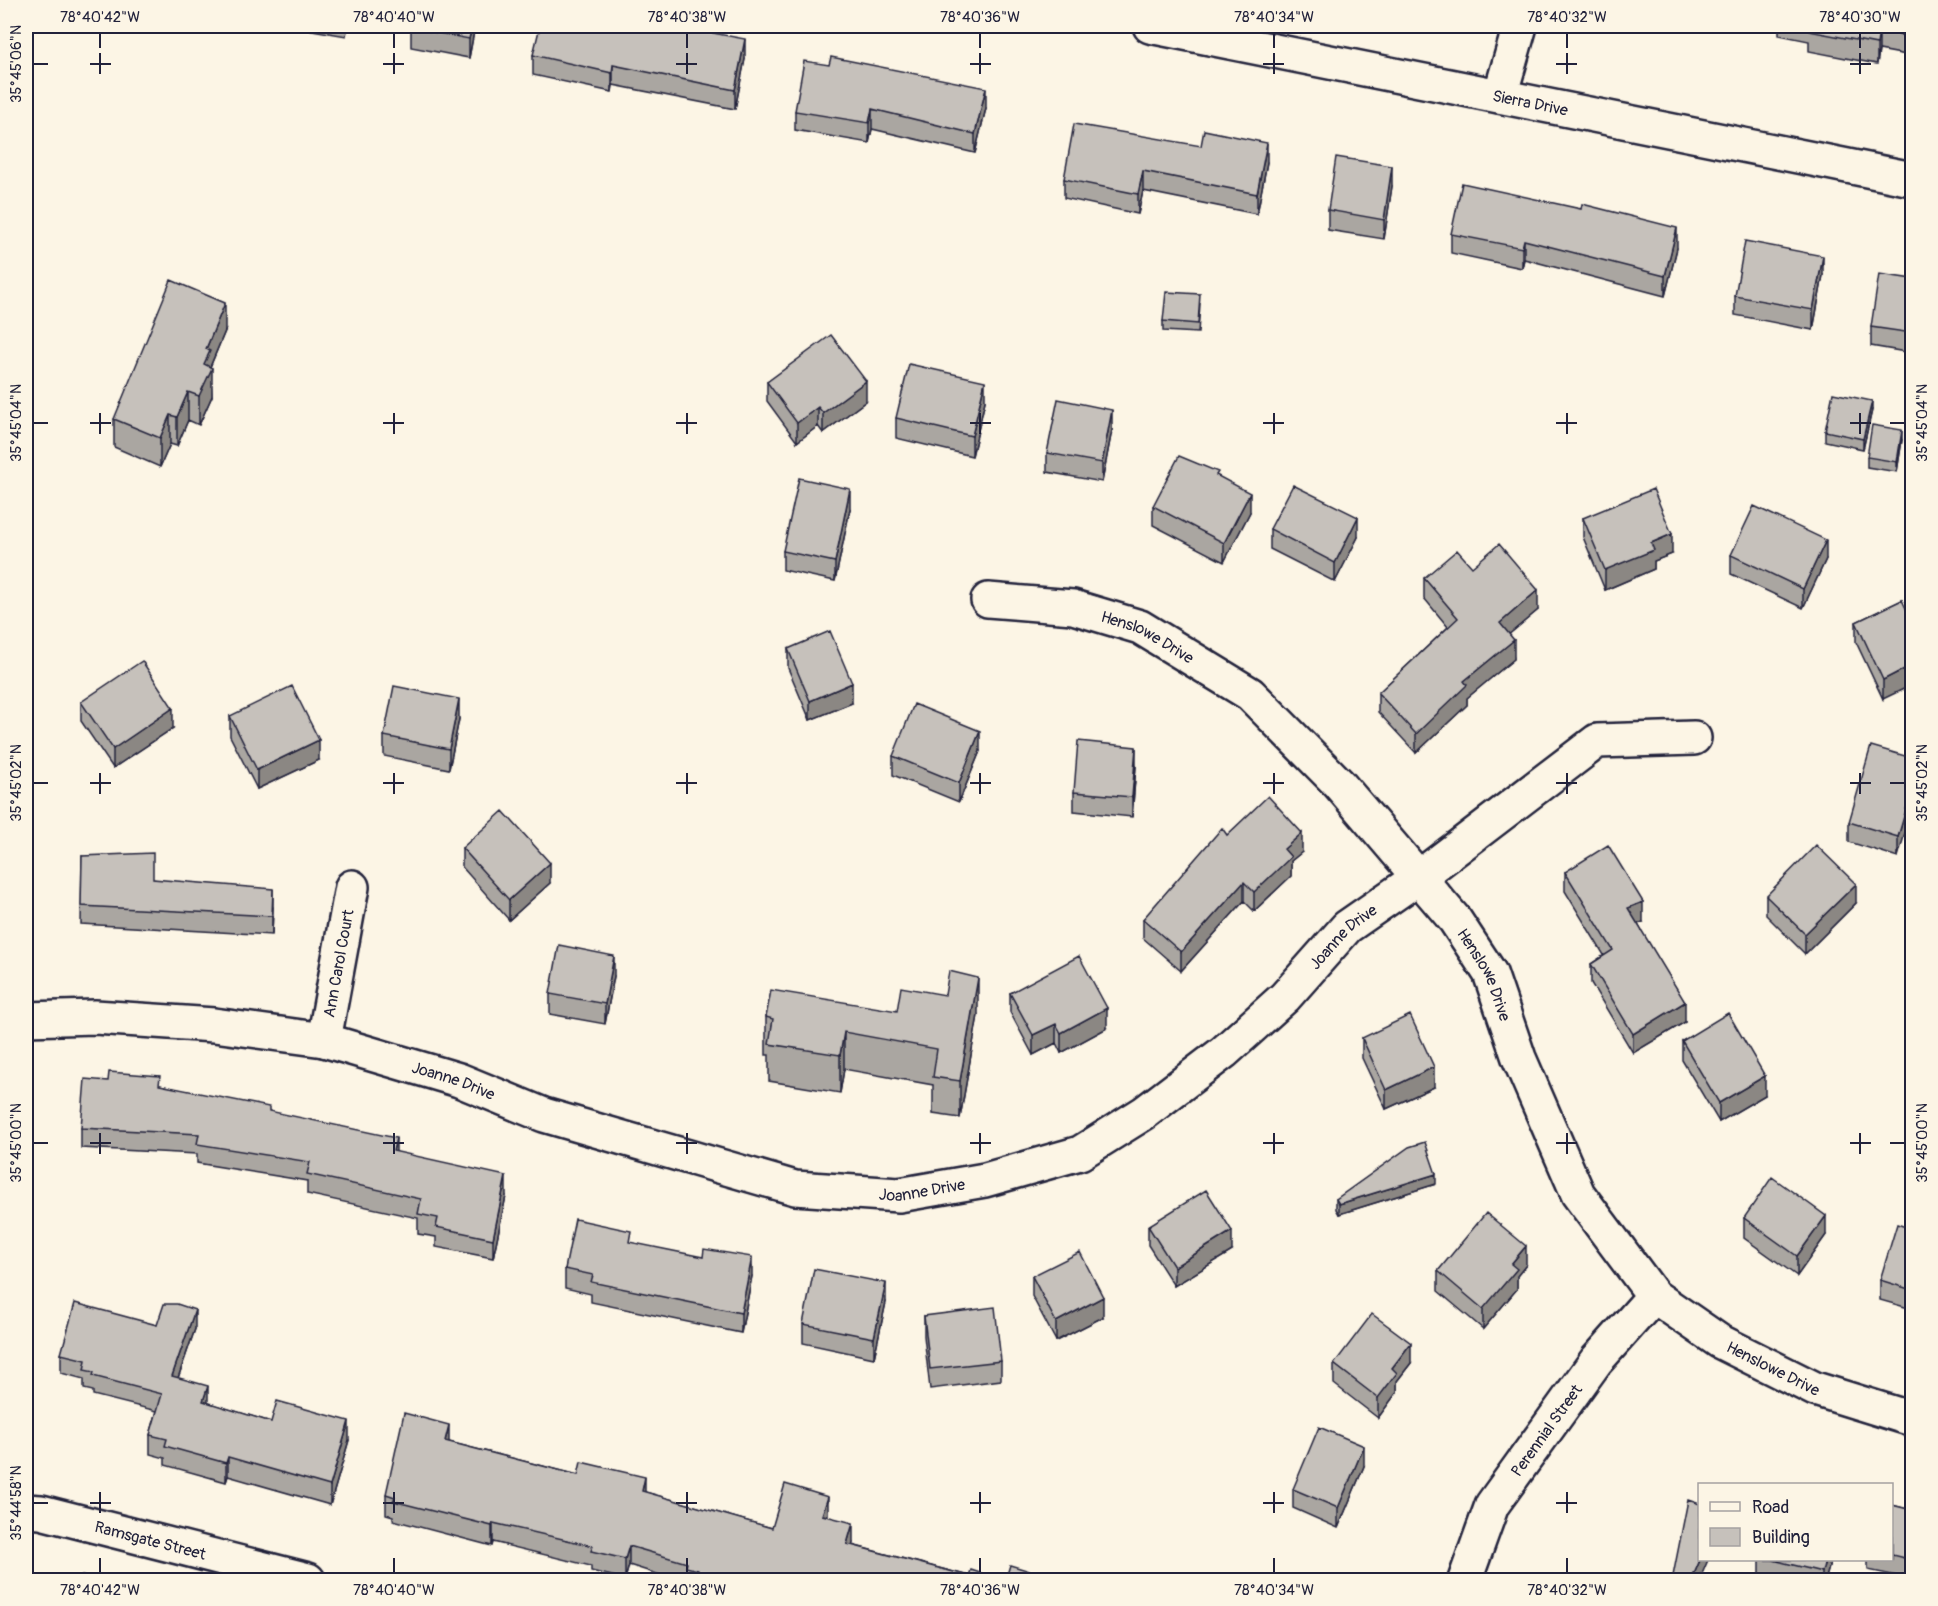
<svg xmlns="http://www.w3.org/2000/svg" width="1938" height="1606" viewBox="0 0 1938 1606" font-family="Pangolin,sans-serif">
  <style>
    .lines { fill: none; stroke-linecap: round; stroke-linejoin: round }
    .minor-casing { stroke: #22223b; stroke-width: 38 }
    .minor { stroke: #fcf5e5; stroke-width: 33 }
    .wall { fill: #aaa6a1; stroke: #22223b; stroke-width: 1.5 }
    .shaded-wall { fill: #8b8783; stroke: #22223b; stroke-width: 1.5 }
    .building { fill: #c6c1bb; stroke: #22223b; stroke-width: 1.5 }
    .ticks { fill: none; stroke: #22223b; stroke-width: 2 }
    .labels { text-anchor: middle; stroke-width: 5; stroke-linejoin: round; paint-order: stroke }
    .street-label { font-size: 16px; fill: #22223b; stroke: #fcf5e5 }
    .neatline { fill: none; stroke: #22223b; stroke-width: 2 }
    .ticks-label { font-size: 15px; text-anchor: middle; fill: #22223b }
  </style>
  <rect width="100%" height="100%" fill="#fcf5e5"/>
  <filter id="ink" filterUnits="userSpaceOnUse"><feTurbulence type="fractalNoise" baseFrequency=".0167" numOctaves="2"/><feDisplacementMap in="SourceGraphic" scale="12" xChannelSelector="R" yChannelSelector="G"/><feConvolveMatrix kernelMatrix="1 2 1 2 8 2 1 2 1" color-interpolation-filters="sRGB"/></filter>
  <g filter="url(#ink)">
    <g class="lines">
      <g class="minor-casing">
        <g id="minor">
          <path id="s1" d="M1150,26L1912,179"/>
          <path d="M1500,96L1520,26"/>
          <path id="s2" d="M988,600L1073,607L1140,627L1250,694L1339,784L1455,920L1490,973L1519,1058L1578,1194L1654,1296L1719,1341L1815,1389L1912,1419"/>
          <path id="s3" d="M26,1019L95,1017L214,1025L324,1040L459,1080L544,1115L795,1188L899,1195L985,1180L1080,1153L1144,1113L1224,1052L1285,997L1347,927L1419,877L1597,741L1694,738"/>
          <path id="s4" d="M324,1040L352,887"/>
          <path id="s5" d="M26,1511L41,1512L308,1580"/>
          <path id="s6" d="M1465,1580L1492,1505L1596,1361L1654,1296"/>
        </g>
      </g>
      <use href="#minor" class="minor"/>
    </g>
    <path class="wall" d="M289,26H348L346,36Z
      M411,26H475L469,58L411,47Z
      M1779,26H1912V56L1879,50L1877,64L1809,51V41L1779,35Z
      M533,55L745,59L735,109L613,85L612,92L533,75Z
      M986,108L975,153L872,129L869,143L795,130V111Z
      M1201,146L1267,162L1257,214L1143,191L1138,214L1064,198V179Z
      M1392,186L1384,239L1328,230V210Z
      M1451,234L1677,248L1665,296L1524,259L1522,268L1451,253Z
      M1823,275L1813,330L1735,315V296Z
      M1912,279V353L1871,346V327Z
      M1200,304L1198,333L1163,331V321Z
      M225,331L210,367L212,396L199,425L188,420L177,446L170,444L160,467L114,447V419Z
      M767,382L866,401L823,433L818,426L797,442L767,401Z
      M985,401L972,456L896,438V418Z
      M1872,410L1863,449L1825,441V431Z
      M1112,430L1102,482L1047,472V453Z
      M1902,440L1897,472L1867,467V457Z
      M1153,506L1250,512L1224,562L1153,525Z
      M850,509L835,581L783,570V551Z
      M1583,518L1672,554L1654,561V569L1605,590L1583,537Z
      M1270,529L1358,537L1335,582L1270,549Z
      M1731,555L1826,559L1803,608L1731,574Z
      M1472,567L1538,610L1509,634L1514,659L1467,698V705L1416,753L1378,712V693L1448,627L1424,598V578Z
      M1902,600L1883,699L1856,642V622Z
      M788,649L852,703L810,720L788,668Z
      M81,702L173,728L113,768L81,721Z
      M230,716L319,760L257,789L230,736Z
      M459,719L449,769L384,756V736Z
      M980,751L959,802L893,775V756Z
      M1912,758L1898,857L1849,842V822Z
      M1136,766L1132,817L1074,811V792Z
      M1227,835L1302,852L1291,861V876L1254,911L1244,901L1181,971L1143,938V919Z
      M462,848L550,883L509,920L462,867Z
      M82,856L153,879L273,907L272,935L81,924Z
      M1565,872L1643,922L1638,924L1685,1022L1633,1053L1591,983V964L1604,955L1565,891Z
      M1766,896L1856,903L1805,954L1766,915Z
      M614,976L605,1024L550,1014V994Z
      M1010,993L1107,1028L1061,1053L1056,1043L1033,1055L1010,1012Z
      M897,1011L978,1015L960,1118L933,1114V1085L844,1069L840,1093L769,1081V1055H766V1017Z
      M1362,1038L1434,1087L1386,1109L1362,1058Z
      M1682,1041L1765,1095L1719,1122L1682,1060Z
      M160,1085L269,1111L396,1152L506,1196L493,1258L436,1247V1237L418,1234V1218L307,1194V1181L197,1163V1154L81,1148V1128Z
      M1436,1184L1339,1214L1336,1209V1199Z
      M1744,1218L1826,1235L1797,1276L1744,1238Z
      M1148,1226L1232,1251L1174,1286L1148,1245Z
      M1912,1229V1309L1880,1300V1280Z
      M1526,1265L1517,1276V1289L1483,1329L1438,1291V1271Z
      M565,1269L752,1276L741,1333L591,1302V1294L565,1288Z
      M1032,1276L1103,1317L1056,1341L1032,1296Z
      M886,1302L874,1358L803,1343V1324Z
      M924,1316L1001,1361V1380L930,1389L924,1336Z
      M157,1325L195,1329L178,1378L208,1403L271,1422L349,1440L330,1505L228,1476L226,1482L165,1465V1458L150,1454V1435L157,1411L93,1395V1391L84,1389V1379L61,1373V1354Z
      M1411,1363L1397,1381V1392L1378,1418L1334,1384V1364Z
      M449,1442L645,1492L772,1528L827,1516L853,1543L852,1545L969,1576L1004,1581H679L629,1565L625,1579L591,1571V1566L493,1542L492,1546L393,1520V1516L386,1514V1494Z
      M1364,1466L1338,1528L1293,1508V1489Z
      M1892,1505L1912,1510V1579L1868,1570V1560H1892Z
      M1760,1560H1831L1825,1581H1779L1760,1576Z"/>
    <path class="shaded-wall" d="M472,26H475L469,58V39Z
      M1879,31V50L1877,64V44Z
      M745,39V59L735,109V90Z
      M613,65V85L612,92V73Z
      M986,88V108L975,153V134Z
      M872,109V129L869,143V123Z
      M1267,143V162L1257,214V194Z
      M1392,166V186L1384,239V220Z
      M1143,171V191L1138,214V194Z
      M1677,228V248L1665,296V276Z
      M1524,240V259L1522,268V248Z
      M1823,256V275L1813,330V310Z
      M225,303V331L210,367L212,368V396L199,425V396L206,349Z
      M866,381V401L823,433V413Z
      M985,381V401L972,456V436Z
      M188,392V420L177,446V417Z
      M1872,401V410L1863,449V439Z
      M818,407V426L797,442V423Z
      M1112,410V430L1102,482V463Z
      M170,415V444L160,467V438Z
      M1902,430V440L1897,472V462Z
      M850,489V509L835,581V562Z
      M1250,493V512L1224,562V543Z
      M1358,517V537L1335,582V563Z
      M1672,534V554L1654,561V569L1605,590V570L1651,543Z
      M1826,540V559L1803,608V589Z
      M1538,590V610L1500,642V623Z
      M1514,640V659L1467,698V705L1416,753V734L1464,681Z
      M1912,665V685L1883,699V680Z
      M852,683V703L810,720V701Z
      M459,699V719L449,769V749Z
      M173,708V728L113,768V749Z
      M980,731V751L959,802V783Z
      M319,740V760L257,789V770Z
      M1136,747V766L1132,817V797Z
      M1912,789V809L1898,857V837Z
      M1302,833V852L1291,861V876L1254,911V892L1284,849Z
      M550,863V883L509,920V900Z
      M1244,882V901L1181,971V952Z
      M1856,884V903L1805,954V934Z
      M273,889V907L272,935V916Z
      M1643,902V922L1628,927V908Z
      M614,956V976L605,1024V1004Z
      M978,978V1015L960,1118V1081Z
      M1685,1002V1022L1633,1053V1034Z
      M1107,1008V1028L1061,1053V1033Z
      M1056,1024V1043L1033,1055V1035Z
      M844,1032V1069L840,1093V1055Z
      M1434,1067V1087L1386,1109V1090Z
      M1765,1076V1095L1719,1122V1103Z
      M396,1138V1158L393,1151Z
      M1436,1174V1184L1339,1214V1204Z
      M506,1176V1196L493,1258V1239Z
      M1826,1216V1235L1797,1276V1256Z
      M1232,1231V1251L1174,1286V1267Z
      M1526,1246V1265L1517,1276V1289L1483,1329V1309L1511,1264Z
      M752,1257V1276L741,1333V1313Z
      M886,1283V1302L874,1358V1338Z
      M1103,1297V1317L1056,1341V1322Z
      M195,1310V1329L172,1395V1376Z
      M1411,1343V1363L1397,1381V1392L1378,1418V1398L1392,1368Z
      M208,1386V1405L203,1401Z
      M349,1421V1440L330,1505V1486Z
      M449,1425V1444L445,1441Z
      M1364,1446V1466L1338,1528V1508Z
      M228,1457V1476L226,1482V1463Z
      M645,1477V1497L642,1491Z
      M828,1497V1516L822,1515Z
      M493,1523V1542L492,1546V1526Z
      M853,1523V1543L847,1563V1544Z
      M629,1546V1565L625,1579V1559Z
      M1700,1560H1708L1699,1581H1691Z
      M1825,1560H1831L1825,1581H1822V1572Z"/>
    <path class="building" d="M411,26H472L469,39L411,28Z
      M540,26H657L673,29L674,26H676L745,39L735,90L613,65L612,73L533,55Z
      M1810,26H1912V37L1879,31L1877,44L1809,31Z
      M831,57L986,88L975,134L872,109L869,123L795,111L804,61L829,65Z
      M1074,124L1201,146L1204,130L1267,143L1257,194L1143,171L1138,194L1064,179Z
      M1336,157L1392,166L1384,220L1328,210Z
      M1462,183L1581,209L1582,204L1677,228L1665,276L1524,240L1522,248L1451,234Z
      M1745,241L1823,256L1813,310L1735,296Z
      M1879,274L1912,279V333L1871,327Z
      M171,280L225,303L206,349L210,351L204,364L212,368L199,396L188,392L177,417L170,415L160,438L114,419Z
      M1166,292L1200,294L1198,324L1163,321Z
      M831,335L866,381L823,413L818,407L797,423L767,382Z
      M909,364L985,381L972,436L896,418Z
      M1833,393L1872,401L1863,439L1825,431Z
      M1058,399L1112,410L1102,463L1047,453Z
      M1872,425L1902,430L1897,462L1867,457Z
      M1179,456L1218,472L1216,475L1250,493L1224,543L1153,506Z
      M799,478L850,489L835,562L783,551Z
      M1293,485L1358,517L1335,563L1270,529Z
      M1653,489L1672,534L1651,543L1654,550L1605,570L1583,518Z
      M1754,506L1826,540L1803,589L1731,555Z
      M1499,544L1538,590L1500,623L1514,640L1464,681L1467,685L1416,734L1378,693L1458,618L1424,578L1457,550L1472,567Z
      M1902,600L1912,621V665L1883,680L1856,622Z
      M830,631L852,683L810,701L788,649Z
      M142,661L173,708L113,749L81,702Z
      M292,686L319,740L257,770L230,716Z
      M394,686L459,699L449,749L384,736Z
      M914,704L980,731L959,783L893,756Z
      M1078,741L1136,747L1132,797L1074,792Z
      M1871,746L1912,758V789L1898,837L1849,822Z
      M1268,796L1302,833L1284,849L1291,857L1254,892L1244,882L1181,952L1143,919L1222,828L1227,835Z
      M503,811L550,863L509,900L462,848Z
      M1608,845L1643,902L1628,908L1685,1002L1633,1034L1591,964L1613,950L1565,872Z
      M1816,845L1856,884L1805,934L1766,896Z
      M153,853V879L273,889L272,916L81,906L82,856Z
      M559,945L614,956L605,1004L550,994Z
      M1079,956L1107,1008L1061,1033L1056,1024L1033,1035L1010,993Z
      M949,971L978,978L960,1081L933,1077L937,1049L844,1032L840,1055L769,1044L773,1019L766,1017L771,990L897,1011L901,987L945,995Z
      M1728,1013L1765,1076L1719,1103L1682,1041Z
      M1410,1015L1434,1067L1386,1090L1362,1038Z
      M109,1072L160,1076L159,1085L269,1107V1111L396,1138L393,1151L506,1176L493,1239L436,1227L438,1218L418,1214L421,1199L307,1174L310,1162L197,1144L199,1134L81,1128L85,1079L108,1081Z
      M1425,1142L1436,1174L1339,1204L1336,1199L1409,1147Z
      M1772,1177L1826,1216L1797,1256L1744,1218Z
      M1206,1190L1232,1231L1174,1267L1148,1226Z
      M1486,1213L1526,1246L1511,1264L1517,1269L1483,1309L1438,1271Z
      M575,1219L631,1231L629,1242L703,1257L704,1249L752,1257L741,1313L591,1282L593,1275L565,1269Z
      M1897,1224L1912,1229V1290L1880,1280Z
      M1080,1252L1103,1297L1056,1322L1032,1276Z
      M814,1269L886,1283L874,1338L803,1324Z
      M75,1303L157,1325L164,1304H177L195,1310L172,1376L208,1386L203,1401L271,1422L277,1401L349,1421L330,1486L228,1457L226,1463L165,1446L167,1439L150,1435L162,1394L93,1376L94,1372L84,1370L86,1360L61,1354Z
      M995,1307L1001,1361L930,1369L924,1316Z
      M1372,1314L1411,1343L1392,1368L1397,1373L1378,1398L1334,1364Z
      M404,1413L449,1425L445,1441L578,1475L581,1462L645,1477L642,1491L772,1528L785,1484L828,1497L822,1515L853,1523L847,1544L969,1576L971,1570L1004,1581H814L804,1578L803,1581H698L695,1580L698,1570L686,1567L687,1563L629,1546L625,1559L591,1551L593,1546L493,1523L492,1526L393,1501L395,1497L386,1494Z
      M1319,1427L1364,1446L1338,1508L1293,1489Z
      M1688,1500L1700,1504V1560L1691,1581H1672Z
      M1892,1505L1912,1510V1560L1892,1555Z
      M1773,1560H1825L1822,1572Z
      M1010,1565L1056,1579V1581H1005Z
      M82,1576L99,1581H81Z"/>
  </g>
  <path class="ticks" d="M100,33V48M394,33V48M687,33V48M980,33V48M1274,33V48M1567,33V48M1860,33V48M100,53V74M394,53V74M687,53V74M980,53V74M1274,53V74M1567,53V74M1860,53V74M33,64H48M90,64H111M383,64H404M676,64H697M970,64H991M1263,64H1284M1556,64H1577M1850,64H1871M100,413V434M394,413V434M687,413V434M980,413V434M1274,413V434M1567,413V434M1860,413V434M33,423H48M90,423H111M383,423H404M676,423H697M970,423H991M1263,423H1284M1556,423H1577M1850,423H1871M1890,423H1905M100,773V794M394,773V794M687,773V794M980,773V794M1274,773V794M1567,773V794M1860,773V794M33,783H48M90,783H111M383,783H404M676,783H697M970,783H991M1263,783H1284M1556,783H1577M1850,783H1871M1890,783H1905M100,1133V1154M394,1133V1154M687,1133V1154M980,1133V1154M1274,1133V1154M1567,1133V1154M1860,1133V1154M33,1143H48M90,1143H111M383,1143H404M676,1143H697M970,1143H991M1263,1143H1284M1556,1143H1577M1850,1143H1871M1890,1143H1905M100,1492V1513M394,1492V1513M687,1492V1513M980,1492V1513M1274,1492V1513M1567,1492V1513M33,1503H48M90,1503H111M383,1503H404M676,1503H697M970,1503H991M1263,1503H1284M1556,1503H1577M100,1558V1573M394,1558V1573M687,1558V1573M980,1558V1573M1274,1558V1573M1567,1558V1573"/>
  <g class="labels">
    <g class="street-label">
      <text dy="6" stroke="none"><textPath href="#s1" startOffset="388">Sierra Drive</textPath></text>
      <text dy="6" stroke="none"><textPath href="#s2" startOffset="166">Henslowe Drive</textPath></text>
      <text dy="6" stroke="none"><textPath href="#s3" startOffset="1426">Joanne Drive</textPath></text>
      <text dy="6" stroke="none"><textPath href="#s4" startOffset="78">Ann Carol Court</textPath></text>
      <text dy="6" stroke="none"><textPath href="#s2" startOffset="652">Henslowe Drive</textPath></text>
      <text dy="6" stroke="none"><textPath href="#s3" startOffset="435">Joanne Drive</textPath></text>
      <text dy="6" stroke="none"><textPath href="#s3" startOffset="921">Joanne Drive</textPath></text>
      <text dy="6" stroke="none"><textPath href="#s2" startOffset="1158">Henslowe Drive</textPath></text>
      <text dy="6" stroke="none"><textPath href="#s6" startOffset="172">Perennial Street</textPath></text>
      <text dy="6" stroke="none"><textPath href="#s5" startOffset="128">Ramsgate Street</textPath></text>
    </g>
  </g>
  <rect width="1938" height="1606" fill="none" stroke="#fcf5e5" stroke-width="66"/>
  <rect x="1698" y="1483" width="195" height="78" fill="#fcf5e5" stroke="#a5a1a1" stroke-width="1.5"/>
  <rect x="1710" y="1502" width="30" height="9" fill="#fcf5e5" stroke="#a5a1a1" stroke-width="1.5"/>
  <text x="1752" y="1513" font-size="18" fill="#22223b">Road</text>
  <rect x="1710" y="1528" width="30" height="18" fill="#c6c1bb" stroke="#a5a1a1" stroke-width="1.5"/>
  <text x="1752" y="1543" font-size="18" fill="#22223b">Building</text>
  <rect x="33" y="33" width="1872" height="1540" class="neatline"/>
  <g class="ticks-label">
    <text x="100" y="22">78°40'42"W</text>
    <text x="394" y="22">78°40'40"W</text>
    <text x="687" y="22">78°40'38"W</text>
    <text x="980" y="22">78°40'36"W</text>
    <text x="1274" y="22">78°40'34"W</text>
    <text x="1567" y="22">78°40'32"W</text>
    <text x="1860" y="22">78°40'30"W</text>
    <text transform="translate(16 64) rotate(-90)" y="5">35°45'06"N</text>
    <text transform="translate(16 423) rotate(-90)" y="5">35°45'04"N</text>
    <text transform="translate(1922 423) rotate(-90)" y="5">35°45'04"N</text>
    <text transform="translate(16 783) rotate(-90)" y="5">35°45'02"N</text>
    <text transform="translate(1922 783) rotate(-90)" y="5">35°45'02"N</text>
    <text transform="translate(16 1143) rotate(-90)" y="5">35°45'00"N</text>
    <text transform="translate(1922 1143) rotate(-90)" y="5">35°45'00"N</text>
    <text transform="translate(16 1503) rotate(-90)" y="5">35°44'58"N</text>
    <text x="100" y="1595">78°40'42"W</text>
    <text x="394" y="1595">78°40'40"W</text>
    <text x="687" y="1595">78°40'38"W</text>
    <text x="980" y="1595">78°40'36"W</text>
    <text x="1274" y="1595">78°40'34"W</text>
    <text x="1567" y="1595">78°40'32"W</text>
  </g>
</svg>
